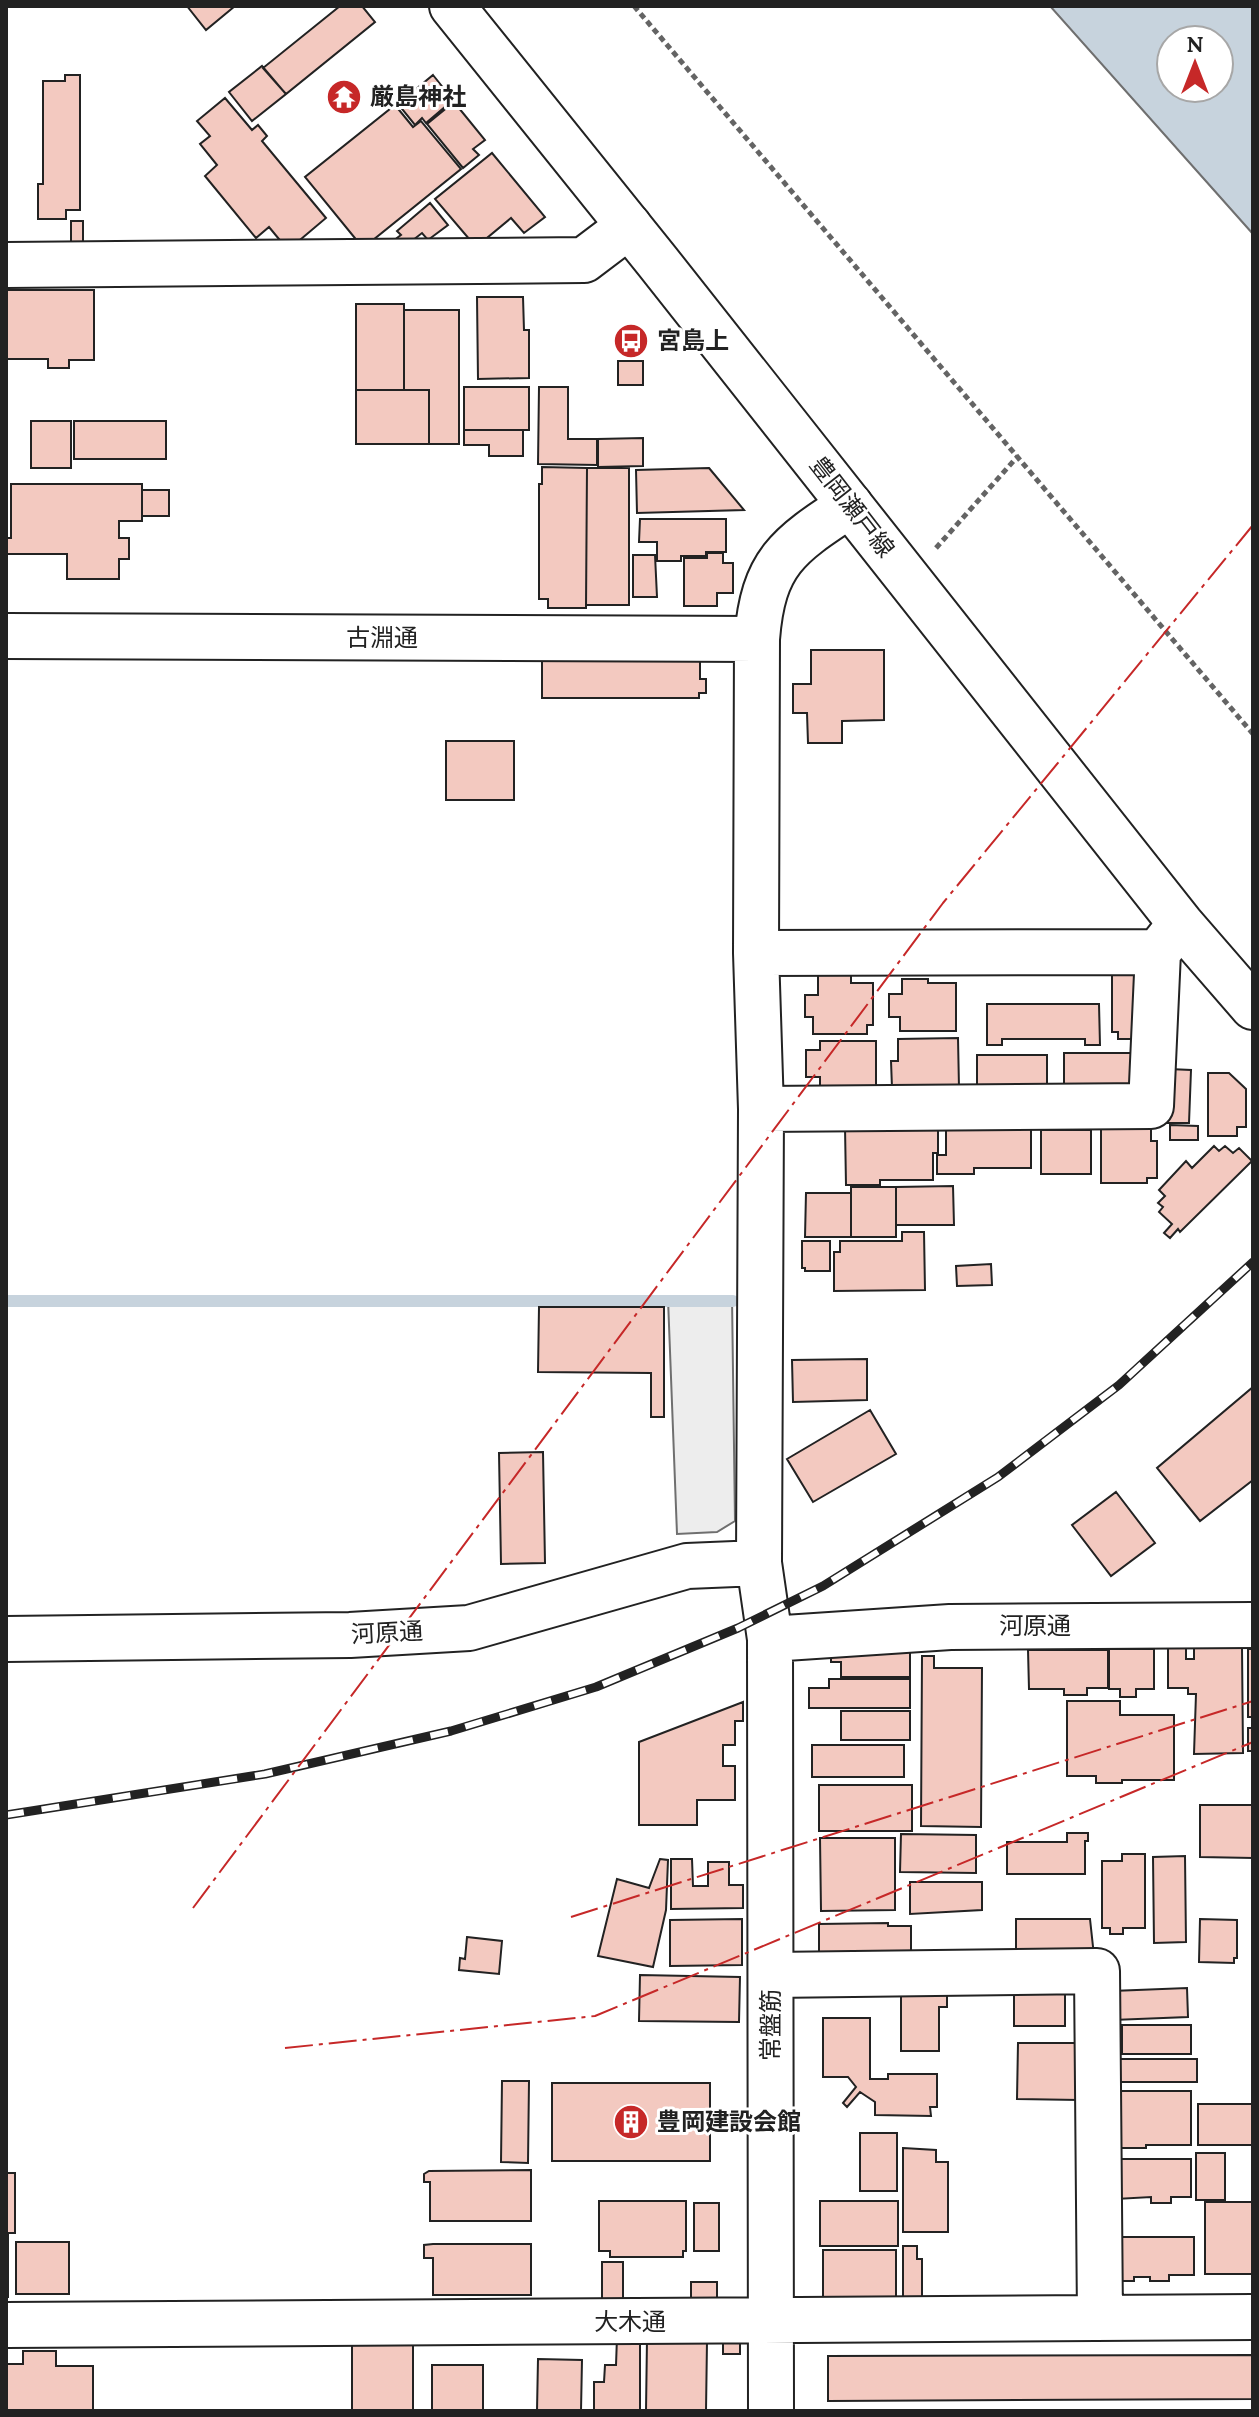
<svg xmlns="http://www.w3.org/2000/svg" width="1259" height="2417" viewBox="0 0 1259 2417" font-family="Lora,'Noto Sans JP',serif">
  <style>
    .parking { fill: #ededed; stroke: #6f6f6f; stroke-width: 2 }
    .water { fill: #c7d3dd; stroke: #6f6f6f; stroke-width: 2; fill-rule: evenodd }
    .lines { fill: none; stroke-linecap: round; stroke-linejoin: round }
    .stream { stroke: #c7d3dd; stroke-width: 12 }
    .building { fill: #f3c9c0; stroke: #222; stroke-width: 2 }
    .minor-casing { stroke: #222; stroke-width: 48 }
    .major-casing { stroke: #222; stroke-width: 48 }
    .path { stroke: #646464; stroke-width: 5; stroke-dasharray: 6 4; stroke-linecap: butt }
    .minor { stroke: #fff; stroke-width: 44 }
    .major { stroke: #fff; stroke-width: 44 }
    .rail-casing { stroke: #222; stroke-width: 9 }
    .rail { stroke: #fff; stroke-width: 6; stroke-dasharray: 18; stroke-linecap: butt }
    .power { stroke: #c62828; stroke-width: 2; stroke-dasharray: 28 6 4 6; stroke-linecap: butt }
    .labels { text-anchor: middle; stroke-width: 6; stroke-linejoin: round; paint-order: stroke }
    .poi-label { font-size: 24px; font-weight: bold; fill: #222; stroke: #fff; text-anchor: start }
    .street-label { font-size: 24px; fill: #222; stroke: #fff }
  </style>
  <rect width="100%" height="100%" fill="#fff"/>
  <path class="parking" d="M732,1297L735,1521L717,1532L677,1534L668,1299Z"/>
  <path class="water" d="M1050,6H1253V234ZM1171,40H1219V88H1171Z"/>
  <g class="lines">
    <path class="stream" d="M6,1301H733"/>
  </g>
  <path class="building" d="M187,6H235L206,30Z
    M340,6H362L375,22L286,94L263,68Z
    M262,66L286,94L252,121L229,92Z
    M65,75H80V210H66V219H38V184H43V81H65Z
    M433,75L453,100L426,123L422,118L415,125L398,104Z
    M225,98L252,130L258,125L267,136L262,141L326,218L288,250L269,227L256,238L205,176L217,165L200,144L210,136L197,121Z
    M454,102L485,140L473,149L479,155L463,168L427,124Z
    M395,105L413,127L421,121L461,169L363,248L305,177Z
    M492,153L545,217L524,233L511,218L476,247L435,199Z
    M430,203L448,225L428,240L422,233L404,247L397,238L401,235L397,231Z
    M71,221H83V248H71Z
    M6,290H94V360H69V368H48V359H6Z
    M477,297H523L524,330H529V378L478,379Z
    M356,304H404V390H356Z
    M404,310H459V444H429V390H404Z
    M618,361H643V385H618Z
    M464,387H529V430H464Z
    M539,387H568V439H597V465L538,464Z
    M356,390H429V444H356Z
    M31,421H71V468H31Z
    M74,421H166V459H74Z
    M464,430H523V456H489V445H464Z
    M643,438V466L598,467V439Z
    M542,467L587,468L586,608H548V599H539V484H542Z
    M587,468H629V605H586Z
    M709,468L744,510L637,513L636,470Z
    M11,484H142V521H119V538H129V559H119V579H67V554H6V538H11Z
    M142,490H169V516H142Z
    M640,519H726V552H706V556H681V561H657V542H639Z
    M707,553H723V563H733V593H717V606H684V558H707Z
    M633,555H655L657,597H633Z
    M811,650H884V720L842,721V743H808L807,713H793V684H811Z
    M700,653V679H706V693H699V698H542V654Z
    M446,741H514V800H446Z
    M818,970H851V983H873V1025H867V1034H813V1017H805V995H818Z
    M1112,970H1143L1145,1039H1118V1032H1112Z
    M902,979H928V983H956V1031H900V1017H889V994H902Z
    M987,1004H1099L1100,1045H1085V1039H1002V1045H987Z
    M958,1038L959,1088H892L891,1061H898V1039Z
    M820,1041H876V1088L820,1097V1077H806V1050H820Z
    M1064,1053H1137L1138,1094L1064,1088Z
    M977,1055H1047V1100L977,1090Z
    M1169,1069L1191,1070L1189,1123H1168Z
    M1208,1073H1229L1246,1089V1127H1237V1136H1208Z
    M1170,1125L1198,1126V1140H1170Z
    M845,1127H938V1153H933V1180H880V1185H846Z
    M946,1127H1031V1168H974V1174H937V1155H946Z
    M1101,1127H1151V1141H1157V1178H1147V1183H1101Z
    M1041,1130H1091V1174H1041Z
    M1214,1146L1219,1151L1225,1146L1233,1153L1239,1148L1252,1161L1180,1232L1178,1229L1170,1238L1164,1233L1172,1224L1159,1212L1163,1207L1158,1203L1165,1196L1159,1190L1186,1161L1192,1168Z
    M953,1186L954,1225H896V1187Z
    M851,1187H896V1237H851Z
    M806,1193H851V1237H805Z
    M902,1232H924L925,1290L834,1291V1252H840V1241H902Z
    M802,1241H830V1271H805V1268H802Z
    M991,1264L992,1285L957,1286L956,1266Z
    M539,1307H664V1417H651V1373L538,1372Z
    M867,1359V1400L793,1402L792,1360Z
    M1253,1387V1480L1200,1521L1157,1468Z
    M870,1410L896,1454L813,1502L787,1459Z
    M543,1452L545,1563L501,1564L499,1453Z
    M1116,1492L1155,1543L1111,1576L1072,1525Z
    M1168,1648H1186V1659H1194V1648H1242L1243,1753L1194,1754L1196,1694H1188V1688H1168Z
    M831,1649H910V1677H841V1662H831Z
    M1109,1649H1154V1689H1136V1697H1120V1689H1109Z
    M1248,1649H1253V1717H1248Z
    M1028,1650H1108V1688H1087V1695H1064V1689H1029Z
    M922,1656H934V1668H982L981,1827L921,1826Z
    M829,1679H910V1708H809V1688H829Z
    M1067,1701H1120V1715H1174V1780H1122V1783H1096V1776H1067Z
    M743,1702V1721H735V1745H723V1766H735V1800H697V1825H639V1742Z
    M841,1711H910V1740H841Z
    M1248,1728H1253V1751H1248Z
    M812,1745H904V1777H812Z
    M819,1785H912V1831H819Z
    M1200,1805H1253V1858L1200,1857Z
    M1067,1833H1088V1841H1085V1874H1007V1842H1067Z
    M901,1834L976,1835V1873L900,1872Z
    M820,1838H895V1910L821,1911Z
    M1122,1854H1145V1928H1123V1934H1110V1928H1102V1861H1122Z
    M1185,1856L1186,1942L1154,1943L1153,1857Z
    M660,1859L668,1860L666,1910L653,1967L598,1956L617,1879L649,1888Z
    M671,1859H692L693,1886H708V1862H729V1885H743V1908L671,1909Z
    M910,1882H982V1910L910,1914Z
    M742,1919V1965L670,1966V1920Z
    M1016,1919H1090L1094,1956H1016Z
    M1200,1919L1237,1920V1958H1234V1963L1199,1962Z
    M888,1923V1926H911V1953L819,1954V1924Z
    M467,1937L502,1941L499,1974L459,1970L460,1958L465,1959Z
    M640,1975L740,1977L739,2022L639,2021Z
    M1187,1988L1188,2017L1113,2020L1112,1991Z
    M901,1990H947V2007H939V2051H901Z
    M1014,1994H1065V2026H1014Z
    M823,2018H870V2079H888V2074H937V2107H930L931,2116L875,2115V2102L860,2092L847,2107L843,2103L856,2087L848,2077H823Z
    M1122,2025H1191V2054H1122Z
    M1018,2043H1079V2100L1017,2099Z
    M1113,2059H1197V2082H1113Z
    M502,2081H529L528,2163L501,2162Z
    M552,2083H710V2161H552Z
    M1119,2091H1191V2145H1146V2148H1119Z
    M1198,2104H1253V2145H1198Z
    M860,2133H897V2191H860Z
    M903,2148L936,2150V2162H948V2232H903Z
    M1196,2153H1225V2200H1196Z
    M1116,2159H1191V2197H1171V2203H1151V2197L1116,2199Z
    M531,2170V2221H430V2182H424V2174L429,2171Z
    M6,2173H15V2233H8V2297H6Z
    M599,2201H686V2251H683V2257H610V2251H599Z
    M820,2201H898V2246H820Z
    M1205,2202H1253V2274H1205Z
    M694,2203H719V2251H694Z
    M1116,2237H1194V2275H1169V2281H1150V2277H1134V2281H1116Z
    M16,2242H69V2294H16Z
    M433,2244H531V2295H433V2258H424V2245Z
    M903,2246H917V2259H922V2298H903Z
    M823,2250H896V2299L823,2298Z
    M602,2262H623V2303H602Z
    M691,2282H717V2302L691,2301Z
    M617,2337H640V2411H594V2382H604L605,2365H616Z
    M647,2339L707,2341L706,2411H646Z
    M723,2339H740V2354H723Z
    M352,2345H413V2411H352Z
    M23,2351H56V2366H93V2411H6V2364H23Z
    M1253,2355V2399L828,2401V2356Z
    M538,2359L582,2360L581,2411H537Z
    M432,2365H483V2411H432Z"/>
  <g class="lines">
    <g class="minor-casing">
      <path id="minor" d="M6,265L584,260L629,226
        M6,636L757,639
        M756,953L1158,952L1177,928
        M761,1109L1151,1106L1158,952
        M6,1639L350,1635L469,1628L687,1566L759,1563
        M770,1639L950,1627L1253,1625
        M771,1975L1097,1971L1100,2318
        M6,2325L1253,2317
        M771,2411L770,1639L759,1563L761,1109L756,953L757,639C763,561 789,545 850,505"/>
    </g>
    <g class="major-casing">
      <path id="major" d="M452,6L657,261L1181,924L1253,1007"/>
    </g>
    <path class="path" d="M634,6L1253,734
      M936,548L1018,456"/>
    <use href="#minor" class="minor"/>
    <use href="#major" class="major"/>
    <g class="rail-casing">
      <path id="rail" d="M6,1815L265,1774L451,1731L596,1687L738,1628L823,1586L998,1477L1119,1385L1253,1262"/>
    </g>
    <use href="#rail" class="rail"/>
    <path class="power" d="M193,1908L943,903L1253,525
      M571,1917L1253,1701
      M285,2048L595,2016L1253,1742"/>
  </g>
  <defs>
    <g id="temple-disc" transform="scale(1.8)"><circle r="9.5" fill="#c62828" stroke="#fff"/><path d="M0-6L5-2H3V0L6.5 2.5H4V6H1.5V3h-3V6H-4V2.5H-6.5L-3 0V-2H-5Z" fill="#fff"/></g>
    <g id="bus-disc" transform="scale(1.8)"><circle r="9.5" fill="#c62828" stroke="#fff"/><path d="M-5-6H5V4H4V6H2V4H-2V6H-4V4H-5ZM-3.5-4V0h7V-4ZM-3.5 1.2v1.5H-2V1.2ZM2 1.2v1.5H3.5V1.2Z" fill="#fff"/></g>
    <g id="building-disc" transform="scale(1.8)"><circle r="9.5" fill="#c62828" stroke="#fff"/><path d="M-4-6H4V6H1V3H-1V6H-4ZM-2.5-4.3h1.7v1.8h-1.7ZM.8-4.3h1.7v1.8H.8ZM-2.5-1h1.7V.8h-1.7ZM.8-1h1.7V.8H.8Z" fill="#fff"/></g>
  </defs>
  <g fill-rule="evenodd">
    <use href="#temple-disc" x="344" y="97"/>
    <use href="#bus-disc" x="631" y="341"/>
    <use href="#building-disc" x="631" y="2122"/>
  </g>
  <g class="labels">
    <g class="poi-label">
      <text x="370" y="105">厳島神社</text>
      <text x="657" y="349">宮島上</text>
      <text x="657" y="2130">豊岡建設会館</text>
    </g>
    <g class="street-label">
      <text transform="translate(852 507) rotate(52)" y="8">豊岡瀬戸線</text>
      <text x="382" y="646">古淵通</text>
      <text x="1035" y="1634">河原通</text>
      <text transform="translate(387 1633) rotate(-3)" y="8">河原通</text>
      <text transform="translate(771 2025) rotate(-90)" y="8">常盤筋</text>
      <text x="630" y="2330">大木通</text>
    </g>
  </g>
  <rect width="1259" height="2417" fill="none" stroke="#222222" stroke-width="16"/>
  <g transform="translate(1195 64)"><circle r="38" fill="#ffffff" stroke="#a7a7a7" stroke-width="2"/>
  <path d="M0-6L14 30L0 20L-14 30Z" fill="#c62828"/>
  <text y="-12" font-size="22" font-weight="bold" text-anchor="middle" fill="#222222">N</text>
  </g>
</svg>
